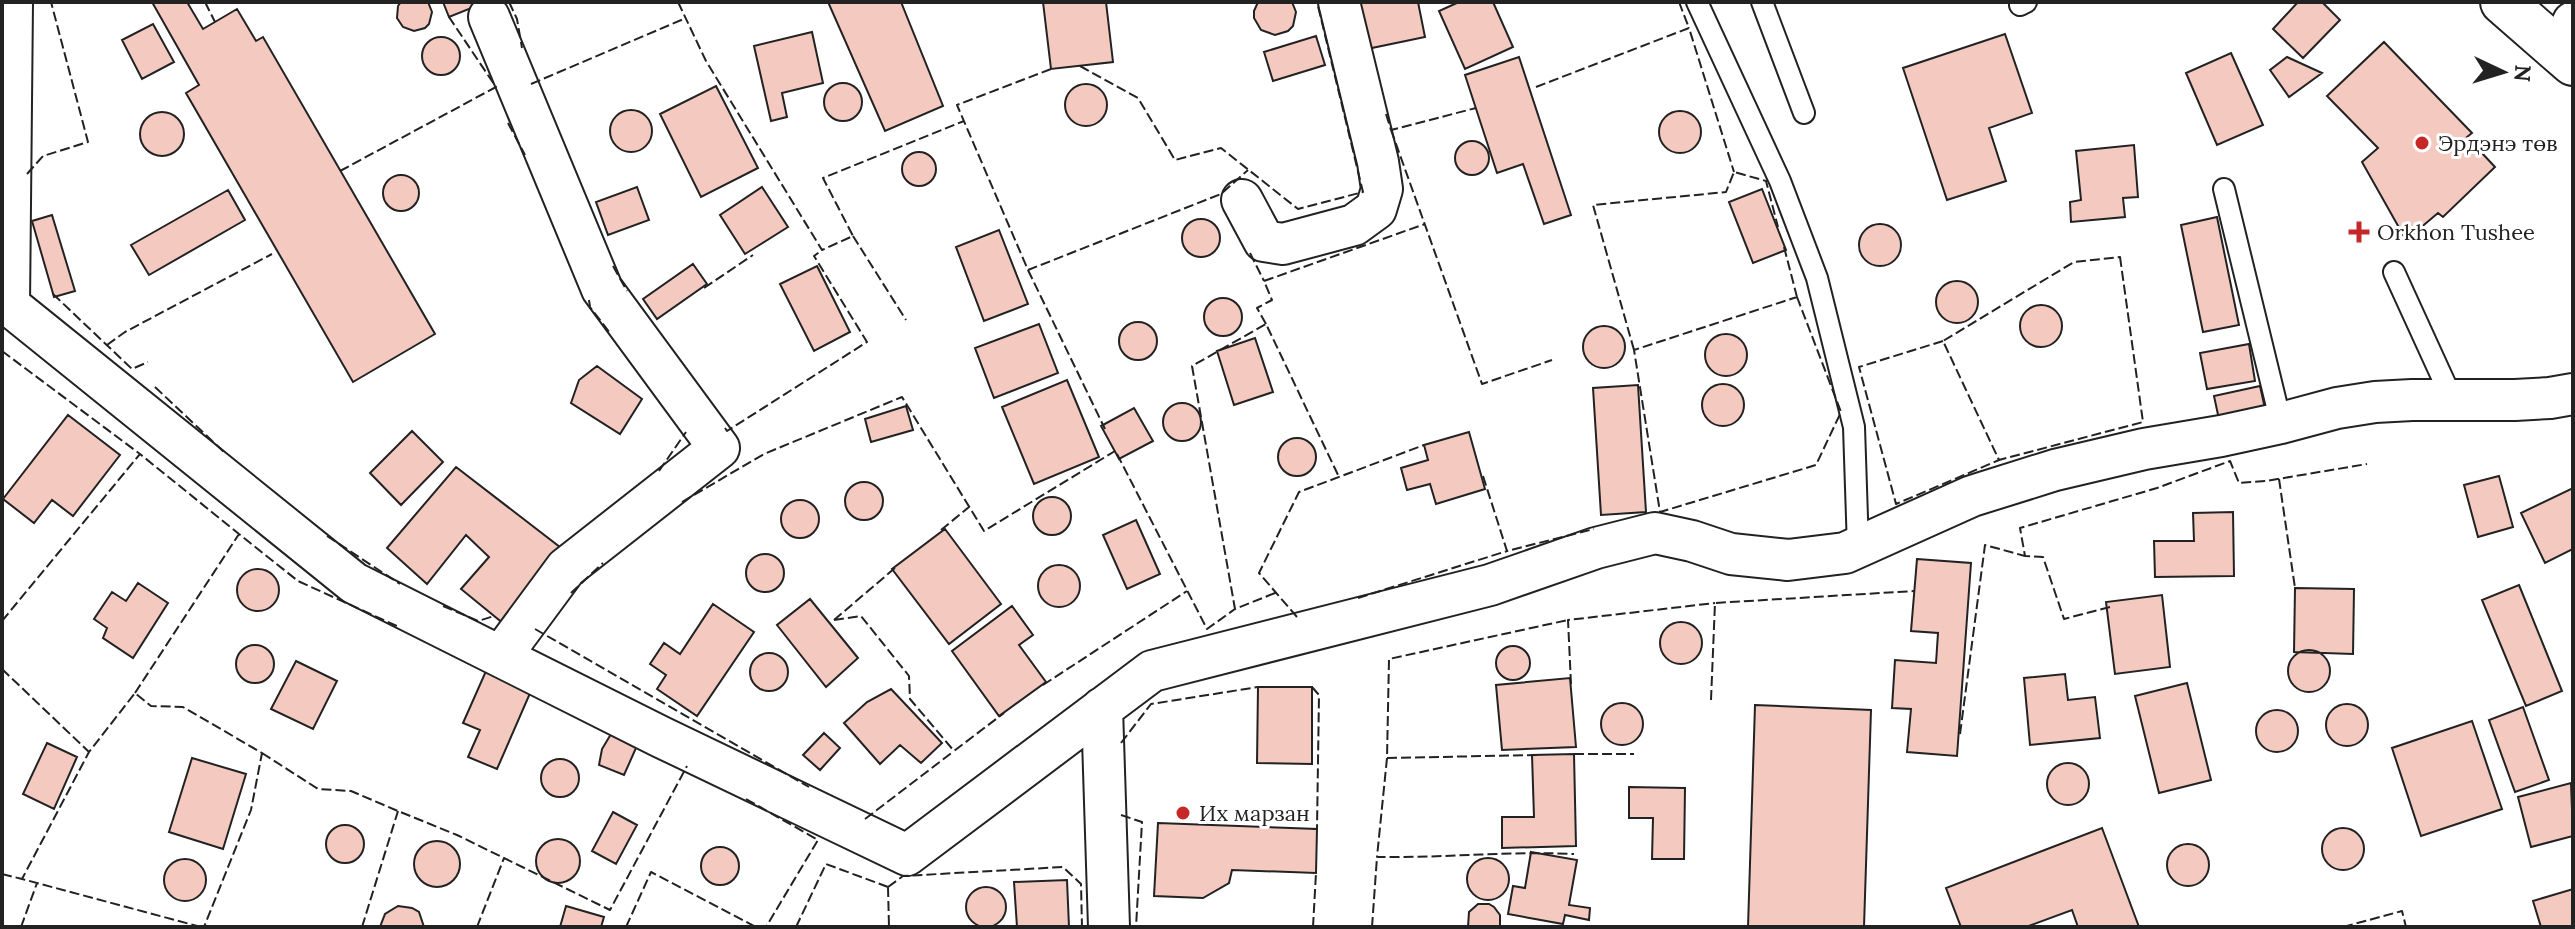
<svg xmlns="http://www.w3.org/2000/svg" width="2575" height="929" viewBox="0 0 2575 929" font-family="Lora,serif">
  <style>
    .building { fill: #f3c9c0; stroke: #222; stroke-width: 2 }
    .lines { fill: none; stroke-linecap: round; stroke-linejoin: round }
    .lane-casing { stroke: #222; stroke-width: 24 }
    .street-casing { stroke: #222; stroke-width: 44 }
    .secondary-casing { stroke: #222; stroke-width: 48 }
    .lane { stroke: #fff; stroke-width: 20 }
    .street { stroke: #fff; stroke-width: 40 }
    .secondary { stroke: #fff; stroke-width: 44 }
    .fence { stroke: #222; stroke-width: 2; stroke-dasharray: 10 4; stroke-linecap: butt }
    .poi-dot { fill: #c62828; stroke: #fff; stroke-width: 3 }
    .labels { text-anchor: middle; stroke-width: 6; stroke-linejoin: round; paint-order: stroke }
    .poi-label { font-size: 22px; fill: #222; stroke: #fff; text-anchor: start }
  </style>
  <rect width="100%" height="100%" fill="#fff"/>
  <path class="building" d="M152,2H187L203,29L237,9L256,41L263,37L435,334L353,382L186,93L199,85Z
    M401,2H428L432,12L429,24L425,28L414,31L403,27L397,18L398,6Z
    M443,2H483L484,3L449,17Z
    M828,2H901L943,106L885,131Z
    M1043,2H1106L1113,62L1051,69Z
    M1258,2H1292L1296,12L1293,26L1288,31L1275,35L1261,30L1254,18V11Z
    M1357,2H1418L1425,37L1367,49Z
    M1459,2H1493L1513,47L1465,69L1439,11Z
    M2298,2H2322L2340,20L2303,58L2273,29Z
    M153,24L174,62L142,79L122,40Z
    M812,32L823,83L782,93L787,117L771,121L754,46Z
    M2005,34L2032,113L1989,128L2006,181L1947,200L1903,68Z
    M1316,36L1325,65L1273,81L1264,52Z
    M422 56a19 19 0 1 1 38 0a19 19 0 1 1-38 0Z
    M2384,42L2472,133L2467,137L2495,167L2443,217L2438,213L2406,240L2362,162L2378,148L2327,96Z
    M2231,53L2263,125L2217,145L2186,73Z
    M1519,57L1571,215L1544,224L1523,164L1497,173L1465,75Z
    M2287,57L2322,73L2289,97L2270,70Z
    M824 102a19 19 0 1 1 38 0a19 19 0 1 1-38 0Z
    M1065 105a21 21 0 1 1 42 0a21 21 0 1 1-42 0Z
    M716,86L758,168L701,197L660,114Z
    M610 131a21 21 0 1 1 42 0a21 21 0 1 1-42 0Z
    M1659 132a21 21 0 1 1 42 0a21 21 0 1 1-42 0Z
    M140 134a22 22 0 1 1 44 0a22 22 0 1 1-44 0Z
    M1455 158a17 17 0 1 1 34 0a17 17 0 1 1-34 0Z
    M2134,145L2138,197L2123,198L2125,217L2071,222L2070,202L2081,200L2076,151Z
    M902 169a17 17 0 1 1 34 0a17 17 0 1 1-34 0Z
    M383 193a18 18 0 1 1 36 0a18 18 0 1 1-36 0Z
    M637,187L649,220L608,235L596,202Z
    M762,187L788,227L745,254L720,215Z
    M1762,189L1786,250L1753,263L1729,202Z
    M228,190L245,220L149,275L131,245Z
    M52,215L75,291L54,297L32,221Z
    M2217,217L2239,325L2203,332L2181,225Z
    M1182 238a19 19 0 1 1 38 0a19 19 0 1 1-38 0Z
    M1859 245a21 21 0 1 1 42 0a21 21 0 1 1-42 0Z
    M999,230L1028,304L984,321L956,247Z
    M693,264L707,284L657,319L643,299Z
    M817,266L850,332L814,351L780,284Z
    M1936 302a21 21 0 1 1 42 0a21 21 0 1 1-42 0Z
    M1204 317a19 19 0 1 1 38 0a19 19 0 1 1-38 0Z
    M2020 326a21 21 0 1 1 42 0a21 21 0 1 1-42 0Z
    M1119 341a19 19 0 1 1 38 0a19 19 0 1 1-38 0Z
    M1039,324L1058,373L994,398L975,348Z
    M1583 347a21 21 0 1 1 42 0a21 21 0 1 1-42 0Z
    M1705 355a21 21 0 1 1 42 0a21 21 0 1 1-42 0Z
    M1255,338L1273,392L1234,405L1217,351Z
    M2249,344L2255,381L2207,389L2200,353Z
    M597,366L642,399L620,434L571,403L579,380Z
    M1067,380L1099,457L1034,484L1002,407Z
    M1702 405a21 21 0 1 1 42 0a21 21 0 1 1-42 0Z
    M1638,385L1646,512L1601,515L1593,388Z
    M2260,386L2266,413L2220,424L2214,396Z
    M1163 422a19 19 0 1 1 38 0a19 19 0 1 1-38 0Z
    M906,406L913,430L871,442L865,419Z
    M1134,408L1153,441L1119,459L1101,426Z
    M68,415L120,455L73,516L52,500L34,523L3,499Z
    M412,431L443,462L401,505L370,473Z
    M1469,432L1485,489L1436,504L1430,484L1407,490L1401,468L1428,460L1424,445Z
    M1278 457a19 19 0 1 1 38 0a19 19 0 1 1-38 0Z
    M456,467L565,551L504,624L461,589L489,557L466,535L427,584L387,548Z
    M2499,476L2513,527L2478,537L2464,485Z
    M845 501a19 19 0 1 1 38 0a19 19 0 1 1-38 0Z
    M2573,488V549L2545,563L2521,513Z
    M1033 516a19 19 0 1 1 38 0a19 19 0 1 1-38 0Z
    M781 519a19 19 0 1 1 38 0a19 19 0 1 1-38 0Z
    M2233,512L2234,576L2155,577L2154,541H2194L2193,513Z
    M1136,520L1160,574L1127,589L1103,535Z
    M945,529L1001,604L949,644L892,569Z
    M746 573a19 19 0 1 1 38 0a19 19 0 1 1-38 0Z
    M1917,559L1971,563L1957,756L1907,752L1911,709L1892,708L1895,660L1936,663L1938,633L1911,631Z
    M1038 586a21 21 0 1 1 42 0a21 21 0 1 1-42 0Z
    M237 590a21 21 0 1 1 42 0a21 21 0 1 1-42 0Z
    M138,583L168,603L133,658L103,638L107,628L94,619L112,592L126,601Z
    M2519,585L2562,691L2526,706L2482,600Z
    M2295,588L2354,589L2353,654L2294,652Z
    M2162,595L2170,667L2115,674L2106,602Z
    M810,599L858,658L826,687L777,625Z
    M713,604L754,632L697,716L657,689L666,675L650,664L664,643L680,654Z
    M1012,606L1033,635L1019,645L1046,682L999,716L952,651Z
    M1660 643a21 21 0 1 1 42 0a21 21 0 1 1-42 0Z
    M236 664a19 19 0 1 1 38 0a19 19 0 1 1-38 0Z
    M1496 663a17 17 0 1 1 34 0a17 17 0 1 1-34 0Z
    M2288 671a21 21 0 1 1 42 0a21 21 0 1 1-42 0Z
    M750 672a19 19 0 1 1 38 0a19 19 0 1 1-38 0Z
    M296,661L337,681L313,729L271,709Z
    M486,671L531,691L497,769L468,757L480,730L463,723Z
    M2065,674L2068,700L2095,697L2100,738L2030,745L2024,678Z
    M1570,678L1576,747L1502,750L1496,685Z
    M2187,683L2211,780L2159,793L2135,696Z
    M1258,687H1312V764L1257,763Z
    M891,689L942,743L921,763L900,745L880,764L844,723L867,702Z
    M1601 724a21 21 0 1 1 42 0a21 21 0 1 1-42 0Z
    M2326 725a21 21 0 1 1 42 0a21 21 0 1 1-42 0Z
    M1755,705L1871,710L1864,927H1748Z
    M2523,707L2549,780L2515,792L2489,720Z
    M2256 731a21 21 0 1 1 42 0a21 21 0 1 1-42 0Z
    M2472,721L2502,809L2421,836L2392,748Z
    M824,733L840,748L820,770L803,755Z
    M611,734L636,748L624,775L599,765L602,749Z
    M47,743L77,757L54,809L23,794Z
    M1574,754L1576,846L1502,848V817H1534L1532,755Z
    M192,758L246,774L223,849L169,832Z
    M541 778a19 19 0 1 1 38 0a19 19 0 1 1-38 0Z
    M2047 784a21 21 0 1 1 42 0a21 21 0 1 1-42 0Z
    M2571,783L2573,836L2531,847L2518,797Z
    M1629,787L1685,788L1684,859H1652L1653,818H1629Z
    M613,812L637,825L616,864L592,851Z
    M1158,823L1317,829L1316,873L1232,870L1229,883L1203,898L1154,896Z
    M326 844a19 19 0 1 1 38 0a19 19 0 1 1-38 0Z
    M2322 849a21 21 0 1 1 42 0a21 21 0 1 1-42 0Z
    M2102,828L2139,927H2078L2072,910L2026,927H1961L1946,888Z
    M536 861a22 22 0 1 1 44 0a22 22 0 1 1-44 0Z
    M414 864a23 23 0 1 1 46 0a23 23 0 1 1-46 0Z
    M2167 865a21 21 0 1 1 42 0a21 21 0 1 1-42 0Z
    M701 866a19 19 0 1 1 38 0a19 19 0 1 1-38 0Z
    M1531,852L1577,860L1569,905L1590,908L1589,920L1565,915L1563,924L1508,914L1513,886L1525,888Z
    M1467 879a21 21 0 1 1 42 0a21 21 0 1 1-42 0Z
    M164 880a21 21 0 1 1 42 0a21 21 0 1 1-42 0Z
    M1067,880L1069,927H1017L1014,882Z
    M966 907a20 20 0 1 1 40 0a20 20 0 1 1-40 0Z
    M2573,889V927H2541L2533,901Z
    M1478,904H1489L1494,907L1500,915V927H1468L1469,912Z
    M398,906L412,908L419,912L424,927H380L385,914Z
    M566,906L604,917L601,927H560Z"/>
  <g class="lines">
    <g class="lane-casing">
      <path id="lane" d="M1697,2L1780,181L1817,278L1854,427L1858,548
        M1762,2L1804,113
        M2020,5L2026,2
        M2224,189L2281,423
        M2394,272L2453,401"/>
    </g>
    <g class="street-casing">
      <path id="street" d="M489,17L602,289L719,448L566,568L501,656
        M2561,53L2573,22
        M1242,200L1264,241L1283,244L1354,225L1376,209L1382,189L1378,162L1339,2
        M2,304L9,305L354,583L661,737L907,855L1152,671L1490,585L1596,548L1655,533L1692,541L1731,554L1788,560L1845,553L1972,496L2055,470L2144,449L2221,436L2281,423L2337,408L2375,402L2412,400H2515L2550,398L2573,394
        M9,305L12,2
        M1102,708L1109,927"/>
    </g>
    <g class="secondary-casing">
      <path id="secondary" d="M2503,2L2573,63"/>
    </g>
    <use href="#lane" class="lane"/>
    <use href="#street" class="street"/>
    <use href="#secondary" class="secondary"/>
    <path class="fence" d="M205,2L215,22
      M509,2L517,19L522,48
      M678,2L706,61L822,250L853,236L823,178L964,121
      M1679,2L1689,28
      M1080,66L1138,98L1175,160L1221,148L1298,209L1363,192L1317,2
      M1051,69L957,105L1028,270L1221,194L1248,170
      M531,84L686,18
      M1536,87L1689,28L1734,172
      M1386,114L1391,130L1476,108
      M508,123L525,155
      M1391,130L1482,384L1552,360
      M340,171L496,87L449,17
      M27,174L43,156L88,142L51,2
      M853,236L906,320
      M1784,247L1797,297
      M1250,253L1264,281
      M2120,257L2143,422L1999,460L1943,341L2074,262Z
      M613,266L627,291
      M1028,270L1105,429
      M704,288L753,255
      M53,294L132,369L148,362
      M1797,297L1841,412L1816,465L1660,512L1634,350Z
      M589,300L590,307L610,333
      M1266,324L1257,308L1272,300L1264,281L1425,224
      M1943,341L1859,367L1896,504L1999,460
      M107,345L125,332L272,254
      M1634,350L1593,205L1726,192L1734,172L1766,181L1778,227
      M2,351L140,454
      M155,387L225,453
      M725,428L727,431L867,342L814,256L822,250
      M1117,454L1207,629L1235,609
      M659,471L686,432
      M1483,476L1507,551L1594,529
      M2279,479L2295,588
      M682,502L764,454L902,397L984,531L1115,451
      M941,530L969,507
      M327,536L400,584
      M571,593L603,563
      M1275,593L1235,609L1192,366L1266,324L1339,477
      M1358,598L1507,551
      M443,606L478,621L494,616
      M2110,607L2064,619L2043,557L2025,556L2020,528L2157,488L2230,461L2239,483L2266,481L2367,464
      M1297,617L1259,573L1299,492L1424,445
      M834,620L861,616L909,676L910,699L954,751L1004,713
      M834,620L895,568
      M2,621L140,454L239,534
      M535,629L809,787
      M2,669L89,752
      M1571,684L1568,620L1715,603
      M1043,685L1187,591
      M1312,687L1319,695L1317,829H1313
      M135,693L239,534L298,581L399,627
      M1711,700L1715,603L1914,591
      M1960,734L1985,545L2025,556
      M1121,743L1151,704L1258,687
      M262,753L318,789L351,791L398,811L457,835L610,910L687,766
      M1574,754H1634
      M1537,755L1387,758L1389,659L1568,620
      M1387,758L1377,857C1443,858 1508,851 1574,854
      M746,799L818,840L766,927
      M1121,815L1142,822L1136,927
      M865,819L954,751
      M2,874L22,879
      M888,887L903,876L1063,867L1081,884L1082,927
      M888,887L889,927
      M21,927L37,883
      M201,927L22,879L89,752L135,693L151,706L183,707L262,753L251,810L204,927
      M362,927L398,811
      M477,927L504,858
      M626,927L651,872L756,927
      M796,927L826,864L888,887
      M1313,927L1316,873
      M1372,927L1377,857
      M2343,927L2402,911L2406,927"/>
  </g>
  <g class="poi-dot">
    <circle cx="2422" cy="143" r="8"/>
    <path d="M2355 220h8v8h8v8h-8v8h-8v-8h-8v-8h8z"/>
    <circle cx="1183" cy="813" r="8"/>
  </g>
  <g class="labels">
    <g class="poi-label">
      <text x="2438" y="151">Эрдэнэ төв</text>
      <text x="2377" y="240">Orkhon Tushee</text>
      <text x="1199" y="821">Их марзан</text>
    </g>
  </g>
  <rect width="2575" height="929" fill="none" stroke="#222222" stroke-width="8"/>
  <g transform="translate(2503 72) rotate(94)" stroke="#ffffff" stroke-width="6" paint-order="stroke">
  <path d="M0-6L14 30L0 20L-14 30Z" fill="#222222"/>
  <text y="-12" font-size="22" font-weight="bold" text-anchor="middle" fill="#222222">N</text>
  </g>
</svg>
